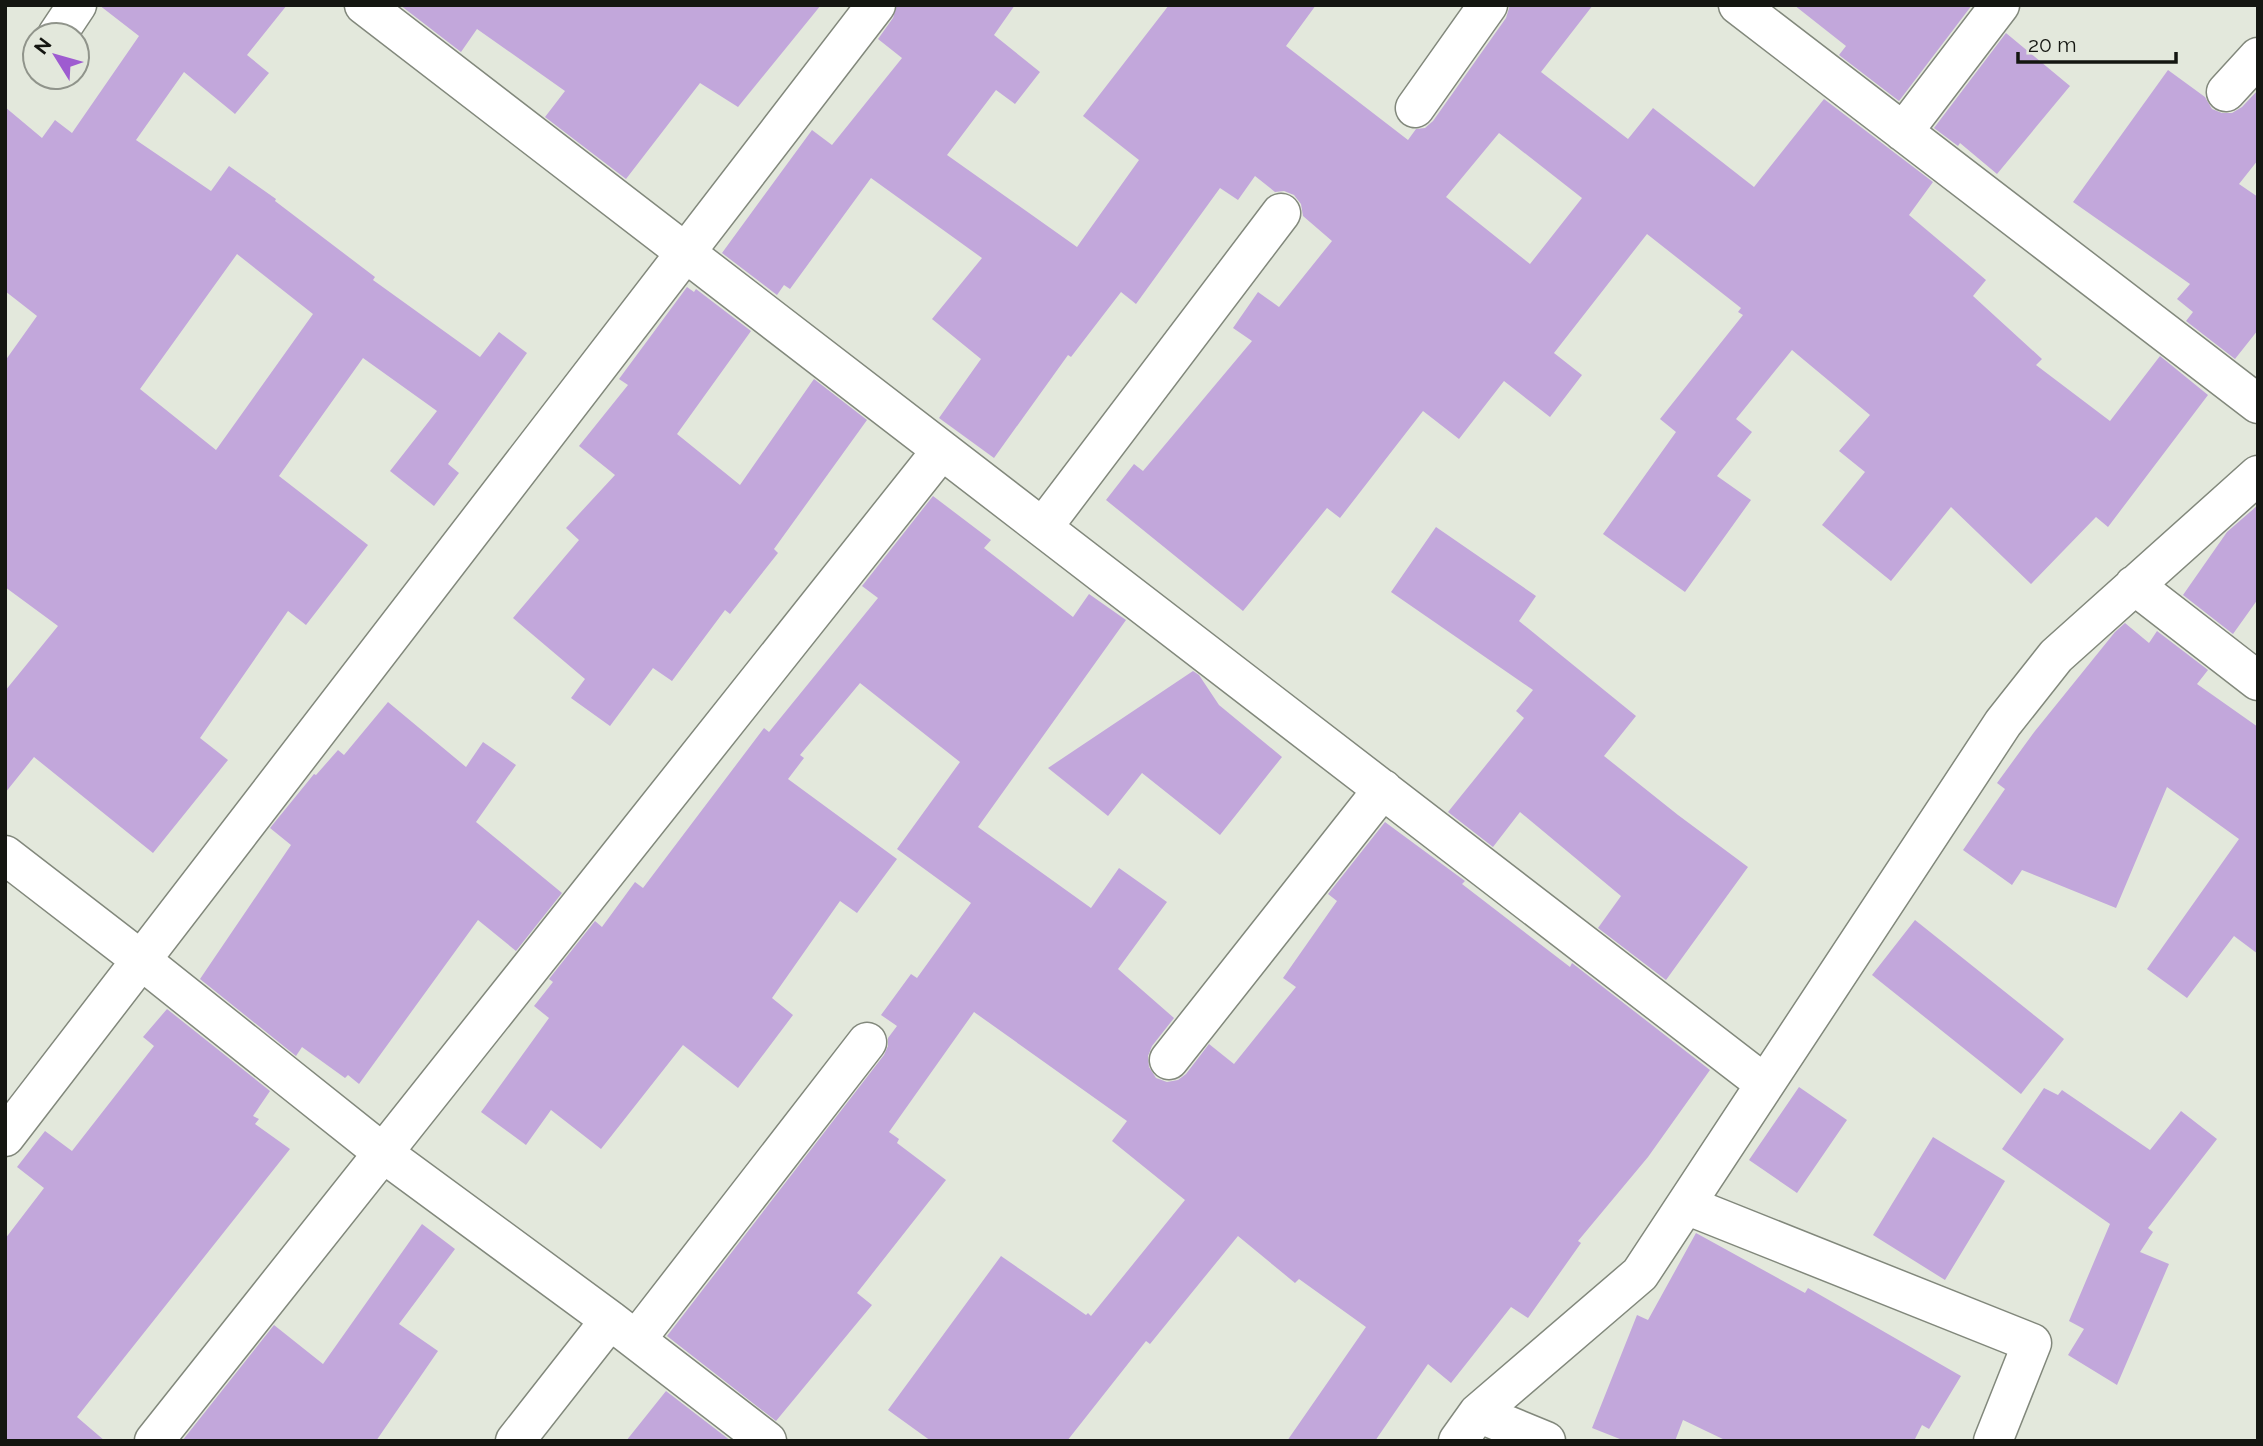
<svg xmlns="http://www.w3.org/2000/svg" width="2263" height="1446" viewBox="0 0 2263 1446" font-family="Raleway,sans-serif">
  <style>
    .building { fill: #c2a7db; fill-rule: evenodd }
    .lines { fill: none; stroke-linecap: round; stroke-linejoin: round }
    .minor-casing { stroke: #82887c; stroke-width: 41 }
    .minor { stroke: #fff; stroke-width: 38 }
  </style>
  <rect width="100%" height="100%" fill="#e3e8dc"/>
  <path class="building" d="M99,5H287L247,55L269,73L235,114L184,72L136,140L211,191L229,166L276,199L275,201L375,277L373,280L480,357L499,332L527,353L448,464L459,473L434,506L390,471L437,411L363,358L279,476L368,545L306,625L288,611L200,738L228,760L153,853L34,757L5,793V691L58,626L5,587V361L37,316L5,291V107L42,138L55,120L72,133L139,36ZM237,254L313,314L216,450L140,389Z
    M400,5H821L738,107L700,83L626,179L545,117L565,91L477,29L461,52Z
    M897,5H1015L994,35L1040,72L1015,104L996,90L947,155L1077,247L1139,160L1083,116L1169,5H1316L1286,46L1408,140L1416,129L1425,128L1433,121L1506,18L1510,5H1593L1541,72L1628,139L1653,108L1754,187L1824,99L1933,182L1909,215L1986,280L1973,296L2042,359L2036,365L2110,421L2160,356L2208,395L2108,527L2096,517L2031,584L1951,507L1891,581L1822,525L1865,472L1839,451L1870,415L1792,350L1736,419L1752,432L1717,476L1751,500L1685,592L1603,534L1676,432L1660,419L1743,315L1738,312L1741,308L1647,234L1554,353L1582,375L1550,417L1504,381L1459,439L1423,411L1340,518L1327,508L1243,611L1106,500L1134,464L1143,471L1252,341L1233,328L1258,292L1279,307L1332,241L1303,216L1301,204L1294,195L1284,191L1275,192L1255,176L1238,200L1220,188L1136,304L1121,292L1071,357L1068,355L994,458L939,418L981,359L932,319L982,258L871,178L790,289L784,285L777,295L722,253L812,130L832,145L902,58L878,39L893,18ZM1499,133L1582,198L1530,264L1446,197Z
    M1794,5H1972L1899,101L1839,55L1846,46Z
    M2006,33L2070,86L1997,174L1960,143L1958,146L1934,128Z
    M2168,70L2205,97L2212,109L2222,113H2232L2242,107L2258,90V160L2239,184L2258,197V330L2235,359L2186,321L2193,312L2177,299L2190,284L2073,202Z
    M687,287L694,292L696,289L751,331L677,434L740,485L814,379L867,420L774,549L778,553L730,614L725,610L672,681L653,668L610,726L571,698L585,679L513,618L579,540L566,528L615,475L579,446L628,385L619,379Z
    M933,496L991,540L984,548L1073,617L1089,594L1126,620L978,827L1091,908L1119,868L1167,902L1118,969L1174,1018L1152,1046L1148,1056L1149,1067L1156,1078L1167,1082L1178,1080L1186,1074L1209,1044L1234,1064L1296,987L1283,978L1337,901L1328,894L1385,822L1465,881L1462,884L1570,967L1572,963L1710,1070L1648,1157L1578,1241L1581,1243L1528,1318L1511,1307L1451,1383L1428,1364L1375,1441H1287L1366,1327L1299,1279L1295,1283L1238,1236L1150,1344L1146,1341L1067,1441H931L888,1410L1001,1256L1086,1315L1088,1313L1091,1316L1185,1200L1112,1141L1127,1121L974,1012L889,1132L899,1139L897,1143L946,1180L857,1293L872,1305L776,1421L667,1336L884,1055L888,1046V1038L897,1026L881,1015L911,974L917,978L971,903L897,849L960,762L860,683L800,755L804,758L788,779L897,859L857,913L840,901L772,998L793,1015L738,1088L683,1045L601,1149L551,1110L526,1145L481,1112L549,1018L534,1006L553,982L549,979L595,921L602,927L635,882L643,888L764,728L769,732L878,598L862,586Z
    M2258,505V599L2233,634L2183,595L2227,532Z
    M1436,527L1536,596L1519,621L1636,716L1604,756L1678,815L1748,867L1666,980L1598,928L1621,896L1520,812L1493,847L1448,812L1524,718L1516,711L1533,690L1391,592Z
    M2125,623L2149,643L2157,631L2208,670L2197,684L2258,727V954L2234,936L2187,998L2147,969L2239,839L2167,787L2116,908L2022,870L2012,885L1963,850L2005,789L1997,783L2035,731L2115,632Z
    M1193,671L1199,675L1219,705L1282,757L1220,835L1142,773L1108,816L1048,768Z
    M388,702L466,767L483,742L516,765L476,822L562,893L516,951L478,920L359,1084L348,1075L345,1078L302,1047L296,1056L200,979L291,845L270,828L314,774L316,775L338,750L344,755Z
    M1915,920L2064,1039L2021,1094L1872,975Z
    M167,1009L270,1091L253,1116L259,1119L255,1124L290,1149L77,1417L105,1441H5V1239L44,1188L17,1167L45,1131L72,1151L154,1046L143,1037Z
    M1799,1087L1847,1120L1797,1193L1749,1160Z
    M2044,1088L2058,1095L2062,1090L2150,1150L2181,1111L2217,1139L2148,1228L2153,1232L2140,1252L2169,1264L2117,1385L2068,1355L2084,1329L2069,1321L2110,1224L2002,1149Z
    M1933,1137L2005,1181L1945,1280L1873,1235Z
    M422,1224L455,1249L399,1324L438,1351L376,1441H182L274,1325L323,1364Z
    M1696,1233L1805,1293L1808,1288L1961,1376L1929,1429L1922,1425L1914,1441H1727L1683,1420L1675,1441H1625L1592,1428L1637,1315L1648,1320Z
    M666,1391L731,1441H626Z"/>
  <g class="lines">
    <g class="minor-casing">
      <path id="minor" d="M364,5L1765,1084
        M1738,5L2258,404
        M57,35L77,5
        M2226,92L2258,57
        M1415,108L1488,5
        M1903,132L2000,5
        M1043,527L1281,213
        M2134,585L2258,681
        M5,855L141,960L383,1153L610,1320L767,1441
        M1169,1060L1383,789
        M5,1137L876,5
        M1686,1205L2032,1343L1993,1441
        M636,1340L867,1042
        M1478,1413L1546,1441
        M154,1441L941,451
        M515,1441L610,1320
        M1458,1441L1478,1413L1640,1274L2003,723L2056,656L2258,475"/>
    </g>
    <use href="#minor" class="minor"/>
  </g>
  <rect width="2263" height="1446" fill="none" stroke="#141611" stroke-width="14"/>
  <g transform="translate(56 56) rotate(307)"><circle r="33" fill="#e3e8dc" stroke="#90948b" stroke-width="2"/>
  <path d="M0-5L12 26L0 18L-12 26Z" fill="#9e5bd0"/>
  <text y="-10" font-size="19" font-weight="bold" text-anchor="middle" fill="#141611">N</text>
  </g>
  <path d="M2018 52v10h158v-10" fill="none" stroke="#141611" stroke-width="3.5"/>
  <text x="2028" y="52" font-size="21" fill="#141611" stroke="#e3e8dc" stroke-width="5" paint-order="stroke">20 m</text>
</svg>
